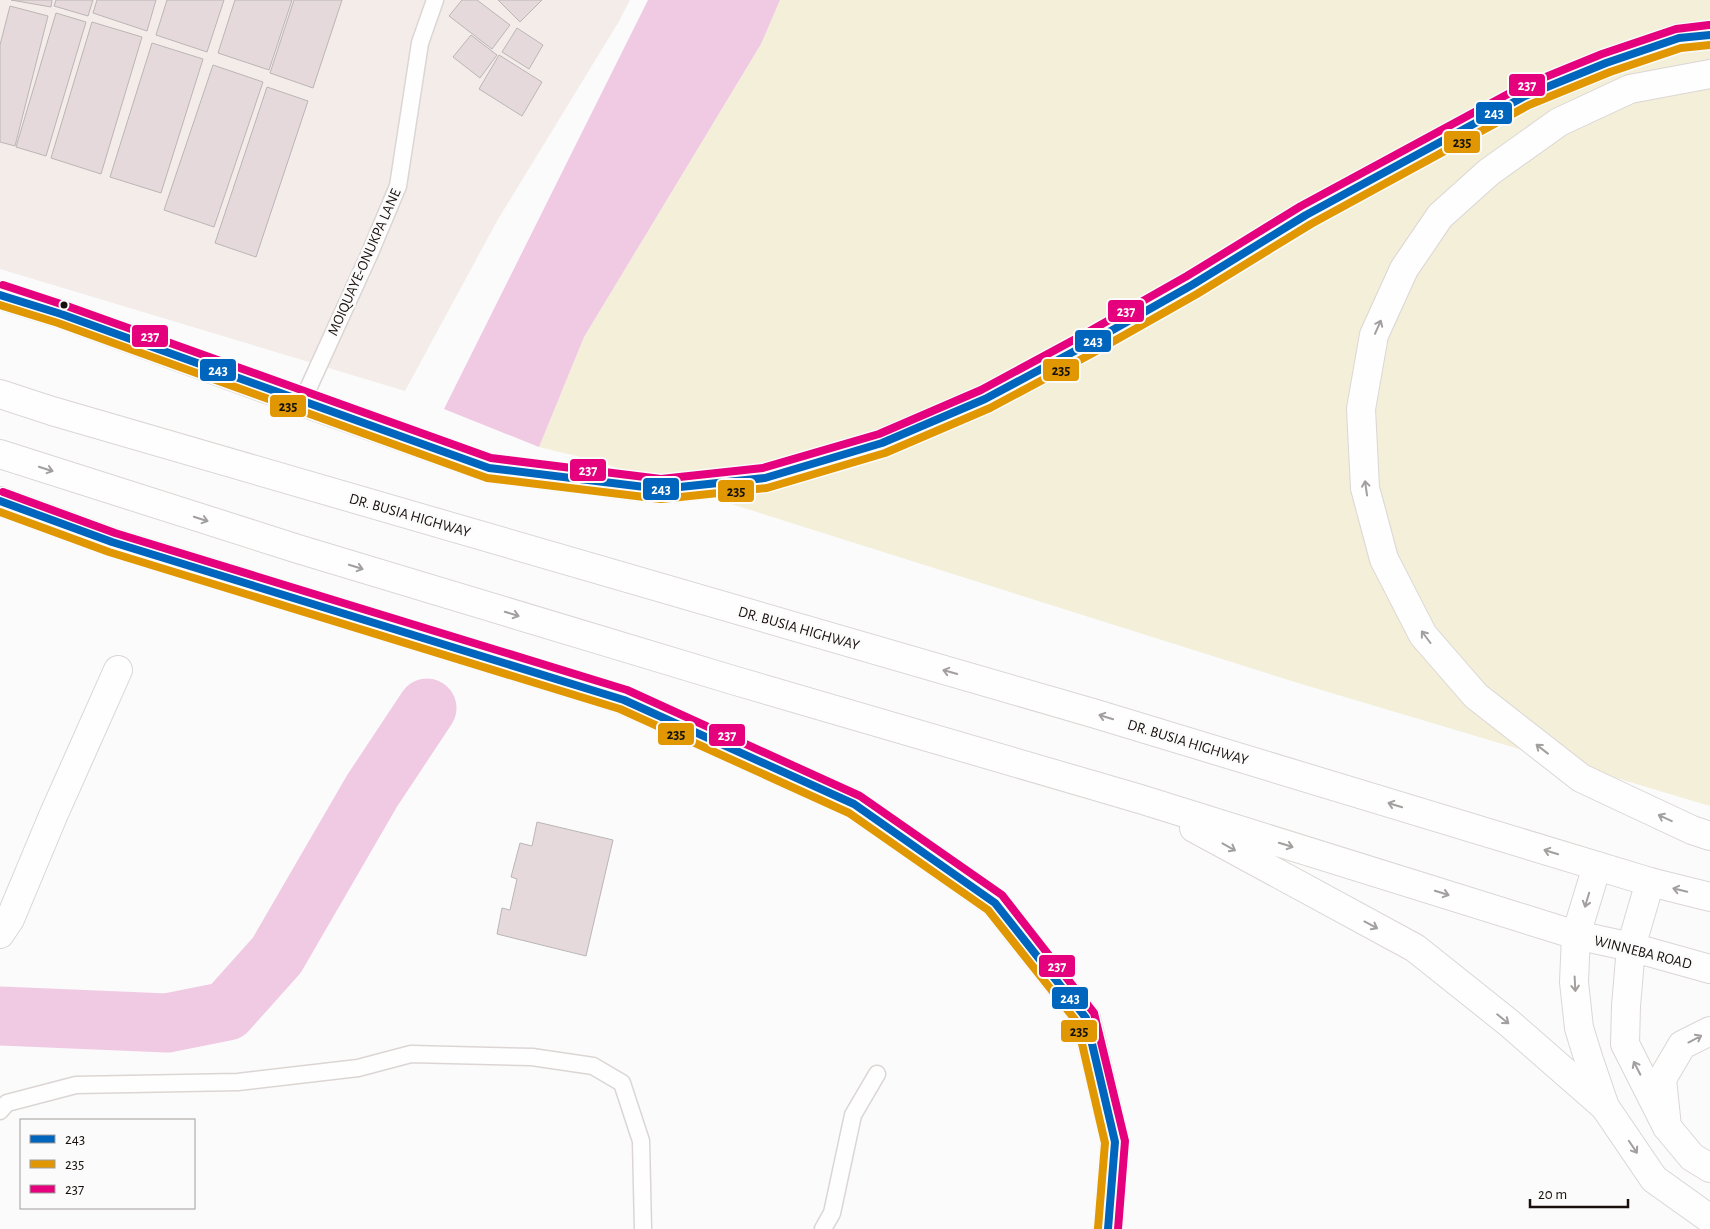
<svg xmlns="http://www.w3.org/2000/svg" width="1710" height="1229" viewBox="0 0 1710 1229" font-family="'Alegreya Sans',sans-serif">
  <style>
    .built { fill: #f4ece9 }
    .green { fill: #f3efd9 }
    .water { fill: #f0c9e2 }
    .lines { fill: none; stroke-linecap: round; stroke-linejoin: round }
    .river { stroke: #f0c9e2; stroke-width: 59 }
    .building { fill: #e6d9db; stroke: #bab5b6 }
    .lane-casing { stroke: #dbd6d4; stroke-width: 19 }
    .street-casing { stroke: #dbd6d4; stroke-width: 30 }
    .secondary-casing { stroke: #dbd6d4; stroke-width: 30 }
    .highway-casing { stroke: #dbd6d4; stroke-width: 30 }
    .lane { stroke: #fefefe; stroke-width: 16 }
    .street { stroke: #fefefe; stroke-width: 28 }
    .secondary { stroke: #fefefe; stroke-width: 28 }
    .highway { stroke: #fefefe; stroke-width: 28 }
    .bus-1-casing { stroke: #fbfbfb; stroke-width: 11 }
    .bus-2-casing { stroke: #fbfbfb; stroke-width: 11 }
    .bus-3-casing { stroke: #fbfbfb; stroke-width: 11 }
    .bus-1 { stroke: #0065bd; stroke-width: 8 }
    .bus-2 { stroke: #e19701; stroke-width: 8 }
    .bus-3 { stroke: #e5007d; stroke-width: 8 }
    .oneway { stroke: #a29f9e }
    .bus-dot { fill: #19100d; stroke: #fbfbfb; stroke-width: 2 }
    .labels { text-anchor: middle; stroke-width: 5; stroke-linejoin: round; paint-order: stroke }
    .street-label { font-size: 15px; fill: #19100d; stroke: #fbfbfb }
    .line-badge { stroke: #fbfbfb; stroke-width: 2 }
    .badge-label { font-size: 14px; text-anchor: middle; font-weight: bold; fill: #fff }
    .pale-badge-label { font-size: 14px; text-anchor: middle; font-weight: bold; fill: #111 }
  </style>
  <rect width="100%" height="100%" fill="#fbfbfb"/>
  <path class="built" d="M0,0H630L618,23L497,221L405,391L0,269Z"/>
  <path class="green" d="M780,0H1710V806L1298,683L589,459L539,447L584,337L761,44Z"/>
  <path class="water" d="M648,0H780L761,44L584,337L539,447L444,409Z"/>
  <g class="lines">
    <path class="river" d="M0,1016L167,1023L227,1011L277,955L372,791L427,708"/>
  </g>
  <path class="building" d="M11,0H52L51,7Z
    M56,0H93L88,16L54,6Z
    M97,0H156L147,31L93,13Z
    M167,0H224L207,52L156,35Z
    M235,0H292L269,70L218,53Z
    M294,0H342L313,88L270,73Z
    M462,0H477L510,25L492,49L449,16Z
    M498,0H542L520,22Z
    M10,6L48,16L15,146L0,142V45Z
    M56,13L86,22L46,156L16,147Z
    M92,22L142,37L101,174L51,158Z
    M517,28L543,45L529,69L502,52Z
    M471,35L497,55L480,78L453,57Z
    M152,43L203,59L161,193L110,177Z
    M499,55L542,82L522,116L479,89Z
    M213,65L263,82L214,227L164,210Z
    M267,87L308,101L256,257L215,243Z
    M537,822L613,840L586,956L497,934L502,908L510,910L517,879L511,877L520,843L532,846Z"/>
  <g class="lines">
    <g class="lane-casing">
      <path id="lane" d="M302,402L369,255L398,186L420,43L435,0
        M0,1111L7,1103L76,1085L238,1082L358,1068L411,1054L532,1057L593,1066L622,1083L641,1141L643,1229
        M823,1229L832,1213L853,1115L877,1074"/>
    </g>
    <g class="street-casing">
      <path id="street" d="M0,934L10,919L53,816L118,670"/>
    </g>
    <g class="secondary-casing">
      <path id="secondary" d="M1597,866L1576,935L1574,982L1579,1028L1588,1057L1605,1107L1654,1179L1710,1219
        M1650,882L1631,947L1626,1006L1625,1044L1667,1127L1692,1157L1710,1168"/>
    </g>
    <g class="highway-casing">
      <path id="highway" d="M1710,74L1630,89L1559,122L1489,172L1440,216L1404,269L1374,335L1361,409L1365,488L1384,559L1423,635L1476,696L1581,778L1692,830L1710,836
        M0,295L61,314L302,402L489,468L661,489L765,478L882,443L985,399L1086,345L1192,285L1306,215L1525,96L1606,63L1679,38L1710,35
        M0,394L52,411L1096,714L1650,882L1710,897
        M0,454L298,549L736,681L1140,799L1576,935L1631,947L1710,969
        M0,501L112,542L624,700L854,804L995,903L1086,1018L1115,1142L1108,1229
        M1194,828L1415,948L1509,1023L1605,1107
        M1667,1127L1662,1079L1682,1045L1710,1031"/>
    </g>
    <use href="#lane" class="lane"/>
    <use href="#street" class="street"/>
    <use href="#secondary" class="secondary"/>
    <use href="#highway" class="highway"/>
    <g class="bus-1-casing">
      <path id="bus-1" d="M0,295L61,314L489,468L661,489L765,478L882,443L985,399L1086,345L1192,285L1306,215L1525,96L1606,63L1679,38L1710,35
        M0,501L112,542L624,700L854,804L995,903L1086,1018L1115,1142L1108,1229"/>
    </g>
    <g class="bus-2-casing">
      <path id="bus-2" d="M0,305L58,323L487,478L661,499L767,488L885,453L990,408L1091,354L1197,294L1311,224L1529,105L1610,72L1681,48L1710,45
        M0,512L109,552L620,709L849,813L988,910L1077,1022L1105,1143L1098,1228"/>
    </g>
    <g class="bus-3-casing">
      <path id="bus-3" d="M3,285L64,305L491,458L661,479L763,468L879,434L981,390L1081,336L1187,276L1301,206L1521,87L1602,54L1676,29L1709,25
        M3,492L115,533L627,690L860,796L1002,895L1094,1013L1125,1141L1118,1229"/>
    </g>
    <use href="#bus-1" class="bus-1"/>
    <use href="#bus-2" class="bus-2"/>
    <use href="#bus-3" class="bus-3"/>
  </g>
  <defs><path id="oneway-shaft" d="M-6 0H5M1.5-3L5.5 0L1.5 3" fill="none" stroke-width="1.6" stroke-linecap="round" stroke-linejoin="round" transform="scale(1.25)"/></defs>
  <g class="oneway">
    <use href="#oneway-shaft" transform="translate(1378 327) rotate(-66)"/>
    <use href="#oneway-shaft" transform="translate(46 469) rotate(18)"/>
    <use href="#oneway-shaft" transform="translate(1366 488) rotate(-98)"/>
    <use href="#oneway-shaft" transform="translate(201 519) rotate(18)"/>
    <use href="#oneway-shaft" transform="translate(356 567) rotate(17)"/>
    <use href="#oneway-shaft" transform="translate(512 614) rotate(17)"/>
    <use href="#oneway-shaft" transform="translate(1426 637) rotate(-127)"/>
    <use href="#oneway-shaft" transform="translate(950 672) rotate(-164)"/>
    <use href="#oneway-shaft" transform="translate(1106 717) rotate(-163)"/>
    <use href="#oneway-shaft" transform="translate(1542 749) rotate(-142)"/>
    <use href="#oneway-shaft" transform="translate(1395 805) rotate(-163)"/>
    <use href="#oneway-shaft" transform="translate(1665 818) rotate(-155)"/>
    <use href="#oneway-shaft" transform="translate(1286 845) rotate(17)"/>
    <use href="#oneway-shaft" transform="translate(1229 847) rotate(29)"/>
    <use href="#oneway-shaft" transform="translate(1551 852) rotate(-163)"/>
    <use href="#oneway-shaft" transform="translate(1680 890) rotate(-166)"/>
    <use href="#oneway-shaft" transform="translate(1442 893) rotate(17)"/>
    <use href="#oneway-shaft" transform="translate(1587 900) rotate(107)"/>
    <use href="#oneway-shaft" transform="translate(1371 925) rotate(28)"/>
    <use href="#oneway-shaft" transform="translate(1575 984) rotate(87)"/>
    <use href="#oneway-shaft" transform="translate(1503 1019) rotate(39)"/>
    <use href="#oneway-shaft" transform="translate(1695 1039) rotate(-28)"/>
    <use href="#oneway-shaft" transform="translate(1637 1068) rotate(-117)"/>
    <use href="#oneway-shaft" transform="translate(1633 1147) rotate(56)"/>
  </g>
  <circle class="bus-dot" cx="64" cy="305" r="4.5"/>
  <g class="labels">
    <g class="street-label">
      <text transform="translate(364 262) rotate(-66)" y="5">MOIQUAYE-ONUKPA LANE</text>
      <text transform="translate(410 515) rotate(16)" y="5">DR. BUSIA HIGHWAY</text>
      <text transform="translate(799 628) rotate(16)" y="5">DR. BUSIA HIGHWAY</text>
      <text transform="translate(1188 742) rotate(17)" y="5">DR. BUSIA HIGHWAY</text>
      <text transform="translate(1643 952) rotate(14)" y="5">WINNEBA ROAD</text>
    </g>
  </g>
  <g class="line-badge">
    <rect x="1508" y="73" width="38" height="24" rx="5" fill="#e5007d"/>
    <rect x="1475" y="101" width="38" height="24" rx="5" fill="#0065bd"/>
    <rect x="1443" y="130" width="38" height="24" rx="5" fill="#e19701"/>
    <rect x="1107" y="299" width="38" height="24" rx="5" fill="#e5007d"/>
    <rect x="131" y="324" width="38" height="24" rx="5" fill="#e5007d"/>
    <rect x="1074" y="329" width="38" height="24" rx="5" fill="#0065bd"/>
    <rect x="1042" y="358" width="38" height="24" rx="5" fill="#e19701"/>
    <rect x="199" y="358" width="38" height="24" rx="5" fill="#0065bd"/>
    <rect x="269" y="394" width="38" height="24" rx="5" fill="#e19701"/>
    <rect x="569" y="458" width="38" height="24" rx="5" fill="#e5007d"/>
    <rect x="642" y="477" width="38" height="24" rx="5" fill="#0065bd"/>
    <rect x="717" y="479" width="38" height="24" rx="5" fill="#e19701"/>
    <rect x="657" y="722" width="38" height="24" rx="5" fill="#e19701"/>
    <rect x="708" y="723" width="38" height="24" rx="5" fill="#e5007d"/>
    <rect x="1038" y="954" width="38" height="24" rx="5" fill="#e5007d"/>
    <rect x="1051" y="986" width="38" height="24" rx="5" fill="#0065bd"/>
    <rect x="1060" y="1019" width="38" height="24" rx="5" fill="#e19701"/>
  </g>
  <g class="badge-label">
    <text x="1527" y="90">237</text>
    <text x="1494" y="118">243</text>
    <text x="1126" y="316">237</text>
    <text x="150" y="341">237</text>
    <text x="1093" y="346">243</text>
    <text x="218" y="375">243</text>
    <text x="588" y="475">237</text>
    <text x="661" y="494">243</text>
    <text x="727" y="740">237</text>
    <text x="1057" y="971">237</text>
    <text x="1070" y="1003">243</text>
  </g>
  <g class="pale-badge-label">
    <text x="1462" y="147">235</text>
    <text x="1061" y="375">235</text>
    <text x="288" y="411">235</text>
    <text x="736" y="496">235</text>
    <text x="676" y="739">235</text>
    <text x="1079" y="1036">235</text>
  </g>
  <rect x="20" y="1119" width="175" height="90" fill="#fbfbfb" stroke="#a19d9c"/>
  <rect x="30" y="1135" width="25" height="8" fill="#0065bd" stroke="#a19d9c"/>
  <text x="65" y="1144" font-size="15" fill="#19100d">243</text>
  <rect x="30" y="1160" width="25" height="8" fill="#e19701" stroke="#a19d9c"/>
  <text x="65" y="1169" font-size="15" fill="#19100d">235</text>
  <rect x="30" y="1185" width="25" height="8" fill="#e5007d" stroke="#a19d9c"/>
  <text x="65" y="1194" font-size="15" fill="#19100d">237</text>
  <path d="M1530 1199v8h98v-8" fill="none" stroke="#19100d" stroke-width="2.5"/>
  <text x="1538" y="1199" font-size="15" fill="#19100d" stroke="#fbfbfb" stroke-width="4" paint-order="stroke">20 m</text>
</svg>
